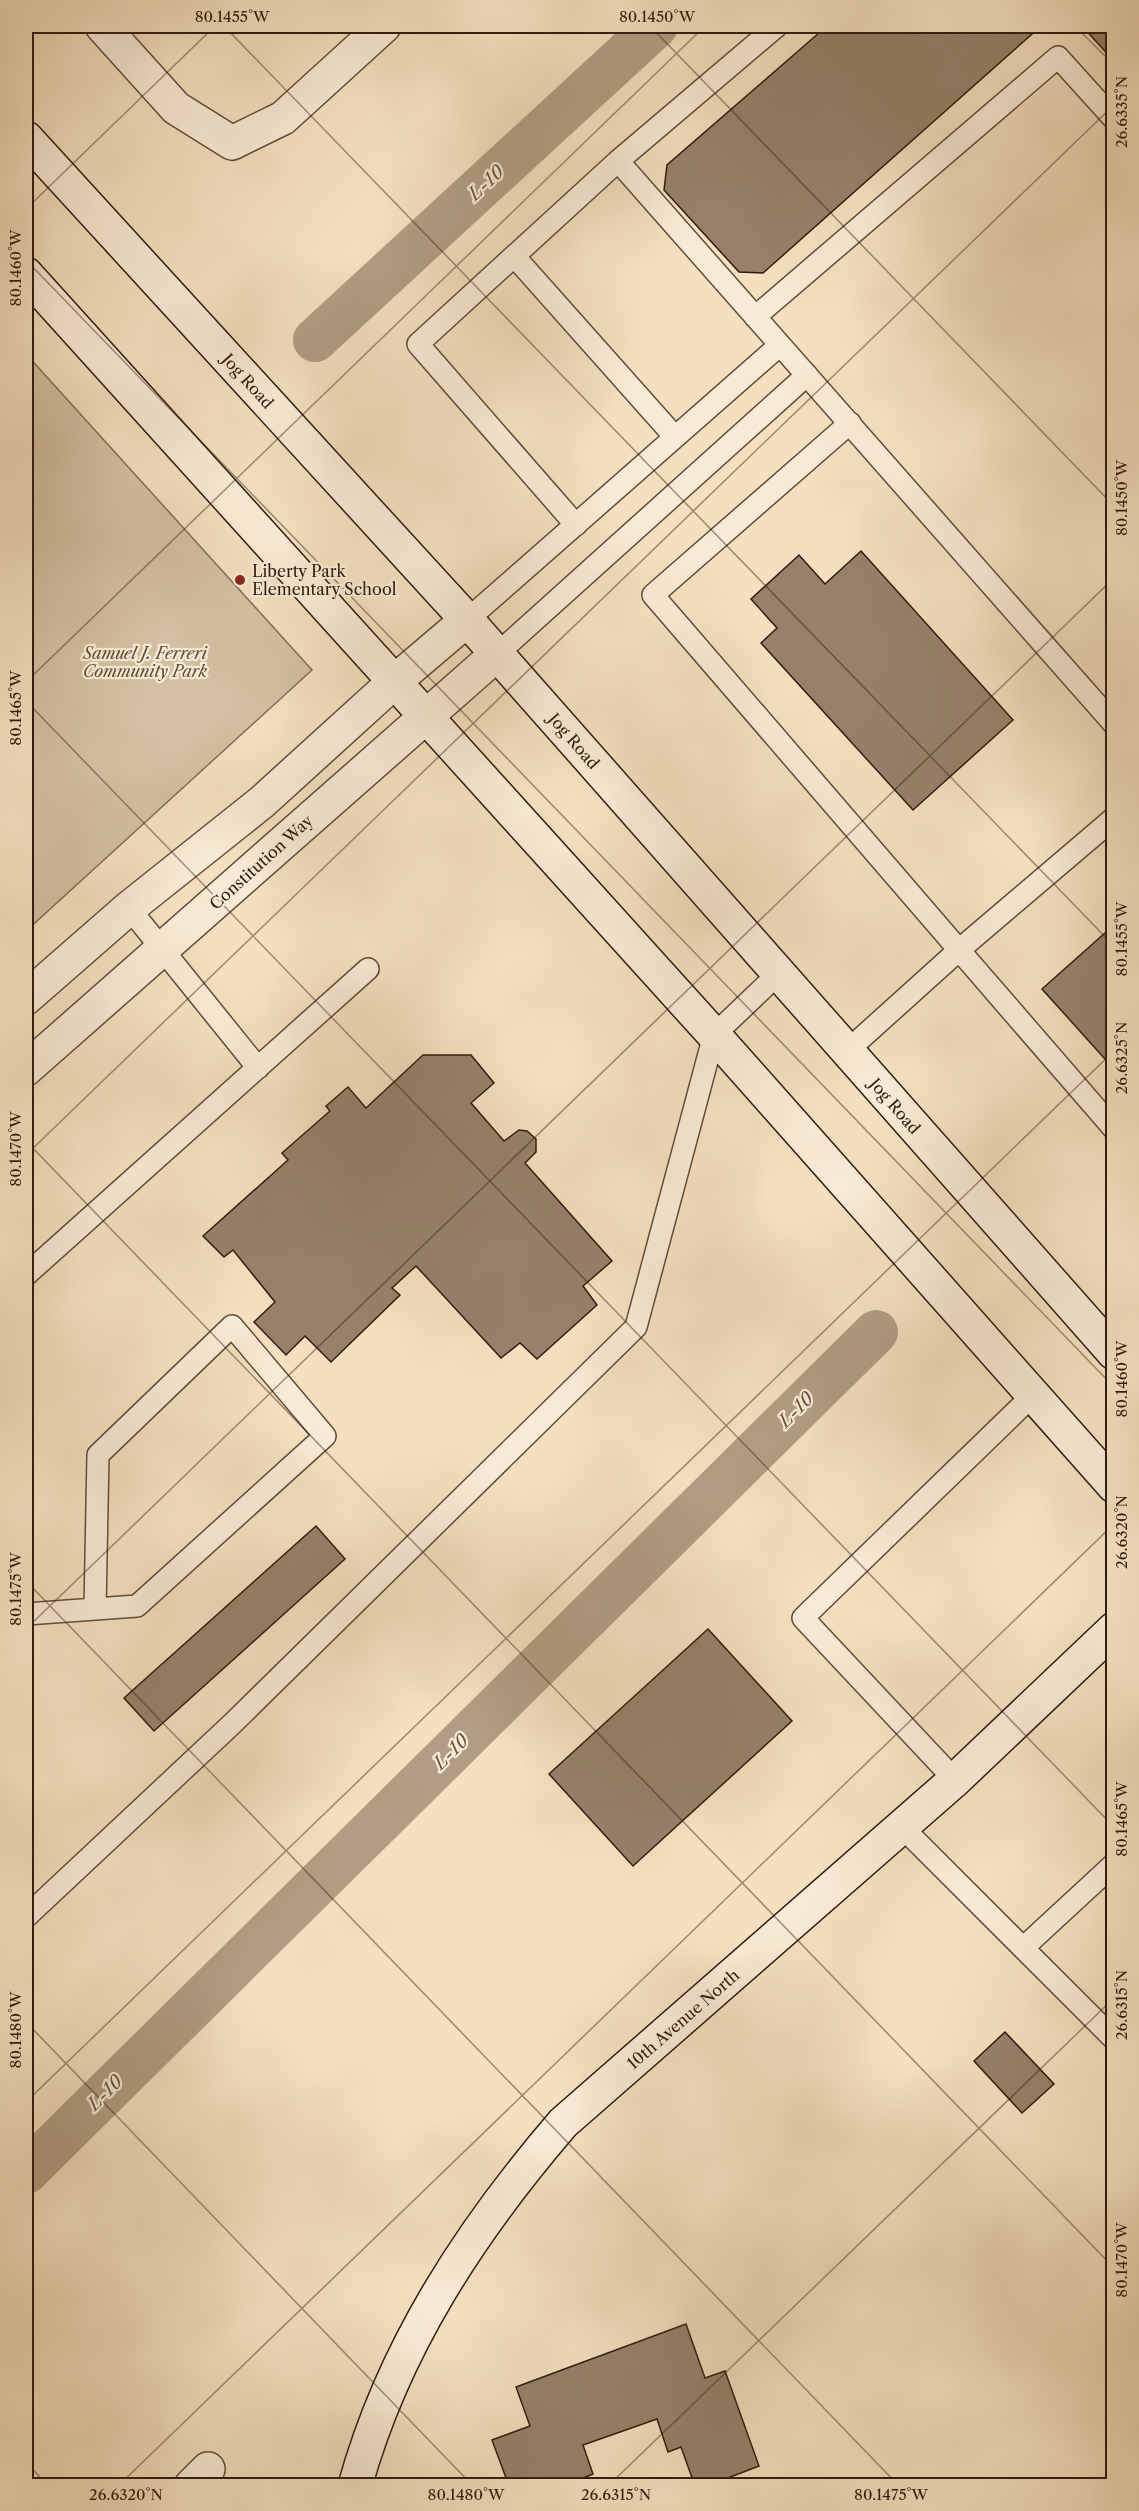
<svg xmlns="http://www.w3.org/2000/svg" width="1139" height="2511" viewBox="0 0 1139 2511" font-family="'Libre Caslon Text',serif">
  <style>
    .green { fill: #d3bfa1; stroke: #826d58; stroke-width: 1.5 }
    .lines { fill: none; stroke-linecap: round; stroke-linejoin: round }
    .canal { stroke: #b19d83; stroke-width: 44 }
    .building { fill: #96816a; stroke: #301b0e; stroke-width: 1.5 }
    .lane-casing { stroke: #614c3a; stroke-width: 24 }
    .street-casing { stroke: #614c3a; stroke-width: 36 }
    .secondary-casing { stroke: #301b0e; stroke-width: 36 }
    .lane { stroke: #f8ebd5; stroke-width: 21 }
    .street { stroke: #f8ebd5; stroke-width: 33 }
    .secondary { stroke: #f8ebd5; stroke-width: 33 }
    .ticks { fill: none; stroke: #301b0e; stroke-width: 1.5; stroke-opacity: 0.45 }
    .poi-dot { fill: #8f2418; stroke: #f8ebd5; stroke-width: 2 }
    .labels { text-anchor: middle; stroke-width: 4.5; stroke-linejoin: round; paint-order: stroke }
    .street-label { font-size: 16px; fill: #301b0e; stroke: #f8ebd5 }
    .poi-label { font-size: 16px; fill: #301b0e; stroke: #f8ebd5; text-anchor: start }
    .park-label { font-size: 16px; font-style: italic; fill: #614c3a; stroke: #f8ebd5 }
    .water-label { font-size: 18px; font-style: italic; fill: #644f3d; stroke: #f8ebd5 }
    .neatline { fill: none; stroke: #301b0e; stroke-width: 2 }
    .ticks-label { font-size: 15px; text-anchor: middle; fill: #301b0e }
  </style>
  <rect width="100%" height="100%" fill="#f4e0bf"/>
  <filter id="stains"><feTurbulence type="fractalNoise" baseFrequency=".00333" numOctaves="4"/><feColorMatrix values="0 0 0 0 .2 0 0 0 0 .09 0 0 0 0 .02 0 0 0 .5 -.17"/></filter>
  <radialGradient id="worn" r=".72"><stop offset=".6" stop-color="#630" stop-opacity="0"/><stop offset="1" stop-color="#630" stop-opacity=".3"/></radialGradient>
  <path class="green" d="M26,354L312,670L26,931Z"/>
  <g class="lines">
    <path class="canal" d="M315,340L656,26
      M26,2172L876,1332"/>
  </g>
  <path class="building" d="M827,26H1041L763,273L739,272L664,190L667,165Z
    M1082,26H1114V61Z
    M861,551L1013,720L913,810L761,643L777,628L751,599L799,555L825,584Z
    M1114,925V1069L1042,989Z
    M423,1055H471L494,1083L471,1103L504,1141L519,1130L527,1131L536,1139V1152L525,1163L612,1261L583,1286L597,1305L537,1359L520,1343L501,1358L416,1266L392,1288L400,1295L331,1362L305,1336L286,1355L254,1322L275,1302L233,1250L224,1257L203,1236L288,1160L282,1153L330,1111L326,1106L348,1087L366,1108Z
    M316,1526L345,1559L154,1731L124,1698Z
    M708,1629L792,1721L633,1866L549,1774Z
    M1114,1867V1898L1098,1881Z
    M1005,2032L1054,2084L1022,2113L974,2061Z
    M686,2324L705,2378L725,2371L759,2466L707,2486H695L681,2447L668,2452L657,2419L583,2445L593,2474L576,2481L577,2486H509L492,2440L530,2426L516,2387Z"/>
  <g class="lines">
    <g class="lane-casing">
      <path id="lane" d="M618,161L777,26
        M514,256L675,437
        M755,317L1058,57L1114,119
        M576,525L418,344L618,161L1114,724
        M467,620L780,345
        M497,654L807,375
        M1114,818L959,950L1114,1129
        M129,908L258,1068
        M847,1051L959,950L653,595L850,423
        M26,1275L368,969
        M26,1614L137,1606L325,1436L232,1326L98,1455L95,1609
        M955,1780L803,1618L1033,1395
        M902,1827L1114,2039
        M26,1917L232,1724L636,1327L714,1035L779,973
        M1023,1948L1114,1864"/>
    </g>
    <g class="street-casing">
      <path id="street" d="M102,26L176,108L232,143L283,118L384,26
        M26,998L129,908L262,802L394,682L467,620
        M26,1069L497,654
        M191,2486L208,2469"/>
    </g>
    <g class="secondary-casing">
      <path id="secondary" d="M26,138L467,620L1114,1353
        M26,274L714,1035L1114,1486
        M355,2486C393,2348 471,2230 563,2123L955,1780L1114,1629"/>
    </g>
    <use href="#lane" class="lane"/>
    <use href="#street" class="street"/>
    <use href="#secondary" class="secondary"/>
  </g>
  <path class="ticks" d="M224,26L1114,946M650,26L1114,506M1075,26L1114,65M26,209L215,26M26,260L1114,1387M26,682L705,26M26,701L1114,1827M26,1141L1114,2268M26,1155L1114,105M26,1581L899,2486M26,1629L1114,578M26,2022L473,2486M26,2102L1114,1051M26,2462L48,2486M118,2486L1114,1524M608,2486L1114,1998M1098,2486L1114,2471"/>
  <circle class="poi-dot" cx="240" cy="580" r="6"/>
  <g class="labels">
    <g class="street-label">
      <text transform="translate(248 381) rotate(48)" y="6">Jog Road</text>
      <text transform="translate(574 741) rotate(49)" y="6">Jog Road</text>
      <text transform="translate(261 862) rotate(-42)" y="6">Constitution Way</text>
      <text transform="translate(895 1106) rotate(49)" y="6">Jog Road</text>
      <text transform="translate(683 2019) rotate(-41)" y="6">10th Avenue North</text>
    </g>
    <g class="poi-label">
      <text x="252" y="577">Liberty Park<tspan x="252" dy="18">Elementary School</tspan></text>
    </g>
    <g class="park-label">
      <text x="145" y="659">Samuel J. Ferreri<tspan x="145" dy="18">Community Park</tspan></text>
    </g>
    <g class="water-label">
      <text transform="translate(486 183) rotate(-43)" y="6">L-10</text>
      <text transform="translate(796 1410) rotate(-45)" y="6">L-10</text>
      <text transform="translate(451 1752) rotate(-45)" y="6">L-10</text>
      <text transform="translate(105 2093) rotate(-45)" y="6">L-10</text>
    </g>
  </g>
  <rect width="1139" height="2511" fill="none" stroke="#f4e0bf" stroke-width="66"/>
  <rect x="33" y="33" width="1073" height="2445" class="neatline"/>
  <g class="ticks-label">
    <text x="232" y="22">80.1455°W</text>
    <text x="657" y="22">80.1450°W</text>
    <text transform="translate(1122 112) rotate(-90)" y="5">26.6335°N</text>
    <text transform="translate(16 268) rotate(-90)" y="5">80.1460°W</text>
    <text transform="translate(1122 498) rotate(-90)" y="5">80.1450°W</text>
    <text transform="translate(16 708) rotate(-90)" y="5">80.1465°W</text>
    <text transform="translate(1122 939) rotate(-90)" y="5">80.1455°W</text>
    <text transform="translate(1122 1058) rotate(-90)" y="5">26.6325°N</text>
    <text transform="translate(16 1149) rotate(-90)" y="5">80.1470°W</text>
    <text transform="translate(1122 1379) rotate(-90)" y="5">80.1460°W</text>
    <text transform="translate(1122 1532) rotate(-90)" y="5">26.6320°N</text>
    <text transform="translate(16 1589) rotate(-90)" y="5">80.1475°W</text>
    <text transform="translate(1122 1819) rotate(-90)" y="5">80.1465°W</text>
    <text transform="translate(1122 2005) rotate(-90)" y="5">26.6315°N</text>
    <text transform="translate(16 2030) rotate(-90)" y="5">80.1480°W</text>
    <text transform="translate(1122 2260) rotate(-90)" y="5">80.1470°W</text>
    <text x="126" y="2500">26.6320°N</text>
    <text x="466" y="2500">80.1480°W</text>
    <text x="616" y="2500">26.6315°N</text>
    <text x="891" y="2500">80.1475°W</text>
  </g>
  <rect width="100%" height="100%" filter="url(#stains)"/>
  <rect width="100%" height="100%" fill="url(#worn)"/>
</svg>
